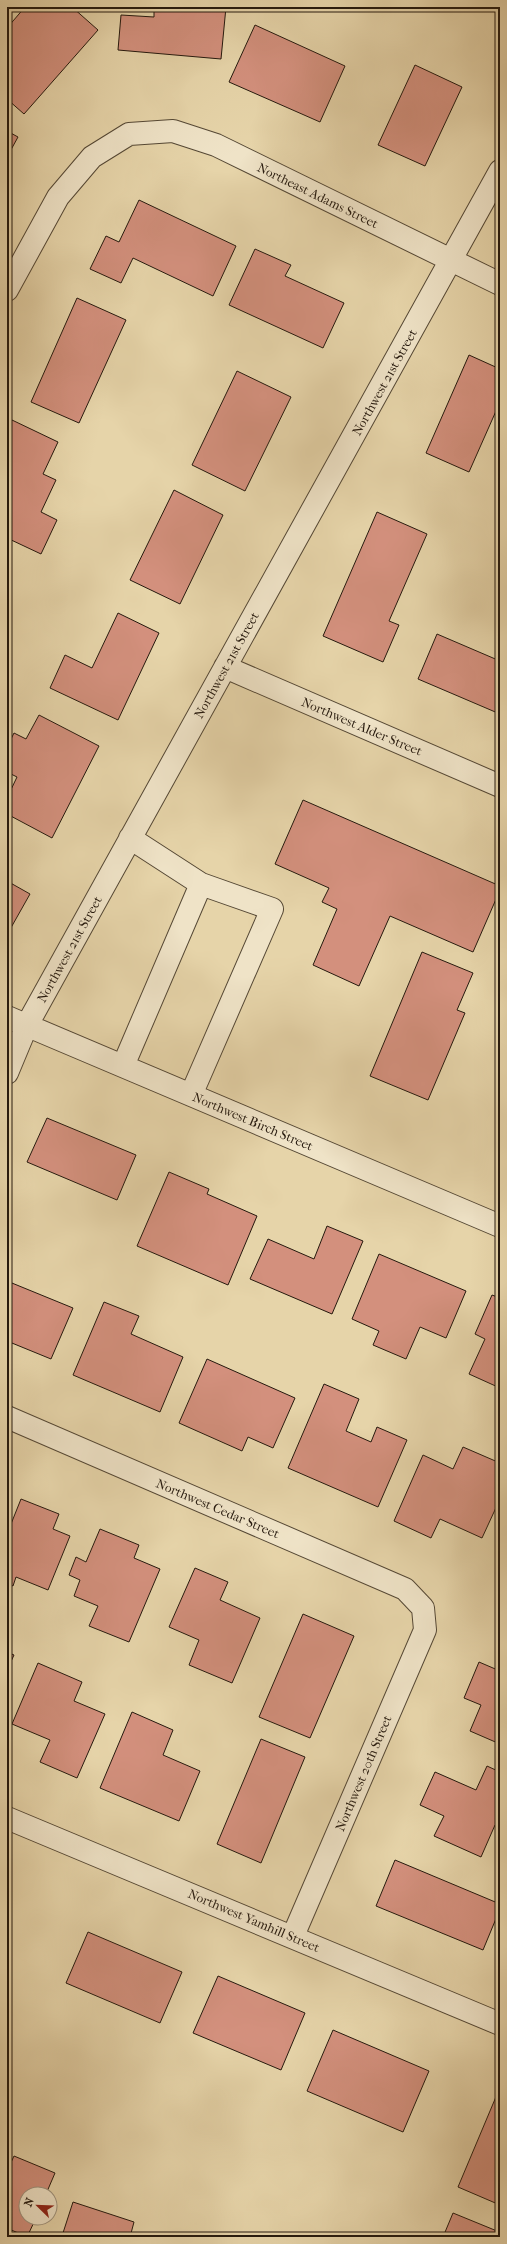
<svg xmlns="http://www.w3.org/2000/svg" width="507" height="2244" viewBox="0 0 507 2244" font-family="'IM FELL French Canon',serif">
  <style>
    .building { fill: #d3907d; stroke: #25190e }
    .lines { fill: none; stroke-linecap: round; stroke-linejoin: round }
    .minor-casing { stroke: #554835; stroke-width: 24 }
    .minor { stroke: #efe3c7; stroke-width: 22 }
    .labels { text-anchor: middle; stroke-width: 3; stroke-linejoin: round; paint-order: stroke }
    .street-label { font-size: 13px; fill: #25190e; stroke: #efe3c7 }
  </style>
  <rect width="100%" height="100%" fill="#e6d4a9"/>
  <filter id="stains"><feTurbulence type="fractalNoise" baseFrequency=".005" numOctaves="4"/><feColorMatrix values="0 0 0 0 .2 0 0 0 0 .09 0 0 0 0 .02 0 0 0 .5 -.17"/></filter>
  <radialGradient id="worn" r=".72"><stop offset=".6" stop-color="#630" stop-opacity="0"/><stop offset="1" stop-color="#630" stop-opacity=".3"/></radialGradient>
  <path class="building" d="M25,7H72L98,30L24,114L7,99V28Z
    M154,7H226L221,59L118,50L121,15L154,17Z
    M255,25L345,66L320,122L229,82Z
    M415,65L462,87L425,166L378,145Z
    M7,131L18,137L7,157Z
    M139,200L236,246L213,296L133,258L121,283L90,269L106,236L119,242Z
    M255,249L291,265L285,276L344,303L323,348L229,305Z
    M77,298L126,320L79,423L31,402Z
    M469,355L500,369V402L469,472L426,453Z
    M237,371L291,397L245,491L192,465Z
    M12,420L58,442L43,474L56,480L41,512L57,520L41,554L7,538V430Z
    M174,490L223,515L180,604L130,580Z
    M377,512L427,534L389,621L399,625L383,662L323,636Z
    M118,613L159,633L118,720L50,688L65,655L92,668Z
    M437,634L500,661V714L418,679Z
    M39,715L99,746L52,838L7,814V798L17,777L7,772V747L14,733L26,739Z
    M303,800L500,886V890L473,952L390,916L359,986L313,965L337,909L322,902L329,888L275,864Z
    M7,881L30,894L8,933L7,932Z
    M422,952L473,973L457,1010L465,1013L428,1100L370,1076Z
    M47,1118L136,1155L117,1200L27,1162Z
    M169,1172L209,1189L207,1194L257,1216L228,1285L137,1246Z
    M327,1226L363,1241L332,1314L250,1279L268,1239L314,1259Z
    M379,1254L466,1291L446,1338L420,1327L406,1359L373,1345L379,1331L352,1319Z
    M7,1281L73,1308L51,1359L7,1341Z
    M492,1295L500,1298V1388L469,1374L485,1339L475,1334Z
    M104,1302L139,1316L131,1334L183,1357L160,1412L73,1375Z
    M207,1359L295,1398L273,1448L248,1437L242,1451L179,1423Z
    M324,1384L359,1399L346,1431L371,1442L377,1427L407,1440L378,1507L288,1468Z
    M463,1447L500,1463V1499L482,1538L440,1519L431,1538L394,1521L423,1455L453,1469Z
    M21,1499L59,1514L53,1529L70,1536L48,1590L16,1577L13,1586L7,1583V1534Z
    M100,1529L139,1545L134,1558L160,1569L129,1642L89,1626L98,1606L74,1596L80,1580L69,1575L76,1557L86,1562Z
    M195,1568L228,1582L220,1600L260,1618L232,1683L189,1665L199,1640L169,1627Z
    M303,1614L354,1636L310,1738L259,1717Z
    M7,1652L14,1655L7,1670Z
    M479,1662L500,1671V1744L470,1731L481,1705L464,1698Z
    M38,1663L82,1682L74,1701L105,1714L77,1778L40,1762L50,1740L12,1724Z
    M132,1712L173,1730L163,1755L200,1771L179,1821L100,1788Z
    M261,1739L305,1757L261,1863L217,1844Z
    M487,1766L500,1772V1827L495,1825L481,1857L434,1836L444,1816L420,1805L435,1772L476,1790Z
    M395,1860L500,1904V1909L483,1950L376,1906Z
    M88,1932L182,1972L160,2023L66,1983Z
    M218,1976L305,2013L281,2070L193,2033Z
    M333,2030L429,2071L403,2132L307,2091Z
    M498,2092L500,2093V2205L458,2187Z
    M14,2156L55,2173L46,2194H26V2218H36L27,2237L7,2228V2171Z
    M73,2202L134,2222L130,2237L62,2236Z
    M453,2213L497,2231L494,2237H443Z"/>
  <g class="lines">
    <g class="minor-casing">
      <path id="minor" d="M7,290L58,197L92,157L129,134L173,131L216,145L500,284
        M225,667L500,786
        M130,838L201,884L272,909L191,1095
        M7,1017L500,1226
        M123,1066L201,884
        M7,1073L27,1025L500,171
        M7,1417L405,1589L423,1608L425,1630L293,1936
        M7,1818L500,2024"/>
    </g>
    <use href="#minor" class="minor"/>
  </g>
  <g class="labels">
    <g class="street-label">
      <text transform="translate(318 195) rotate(26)" y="5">Northeast Adams Street</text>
      <text transform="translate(384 382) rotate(-61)" y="5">Northwest 21st Street</text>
      <text transform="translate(226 665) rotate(-61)" y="5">Northwest 21st Street</text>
      <text transform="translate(362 726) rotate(23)" y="5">Northwest Alder Street</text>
      <text transform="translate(69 949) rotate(-61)" y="5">Northwest 21st Street</text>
      <text transform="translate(253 1121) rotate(23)" y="5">Northwest Birch Street</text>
      <text transform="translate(218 1508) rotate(23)" y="5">Northwest Cedar Street</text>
      <text transform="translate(363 1773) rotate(-67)" y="5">Northwest 20th Street</text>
      <text transform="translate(254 1920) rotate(23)" y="5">Northwest Yamhill Street</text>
    </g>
  </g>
  <rect width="507" height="2244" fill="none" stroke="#e6d4a9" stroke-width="24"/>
  <rect x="8" y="8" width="491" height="2228" fill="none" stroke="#25190e" stroke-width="2"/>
  <rect x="12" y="12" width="483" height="2220" fill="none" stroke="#25190e"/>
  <g transform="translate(38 2206) rotate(293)"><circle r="19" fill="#efe3c7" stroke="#9e927d"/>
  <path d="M0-3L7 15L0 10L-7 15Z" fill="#8f2418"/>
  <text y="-6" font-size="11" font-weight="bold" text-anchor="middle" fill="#25190e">N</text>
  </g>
  <rect width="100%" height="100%" filter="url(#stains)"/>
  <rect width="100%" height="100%" fill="url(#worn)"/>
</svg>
